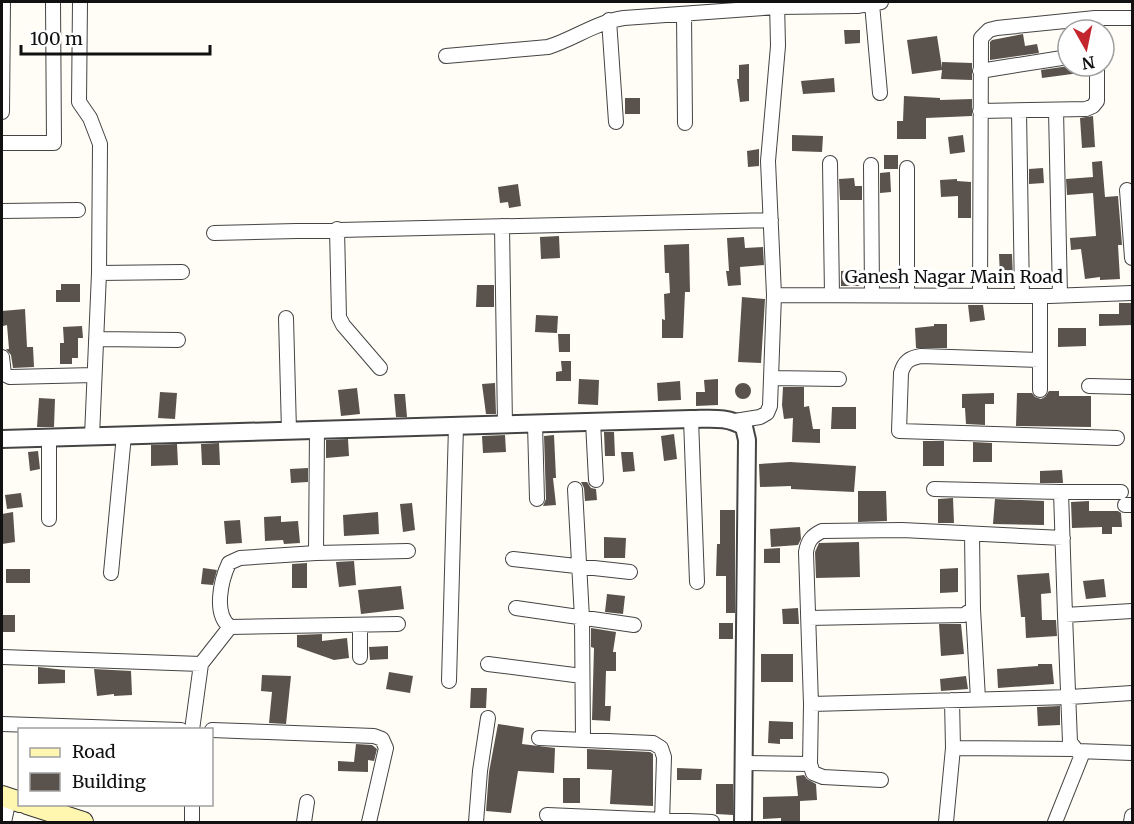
<svg xmlns="http://www.w3.org/2000/svg" width="1134" height="824" viewBox="0 0 1134 824" font-family="Merriweather,serif">
  <style>
    .building { fill: #5a524d }
    .lines { fill: none; stroke-linecap: round; stroke-linejoin: round }
    .minor-casing { stroke: #444; stroke-width: 16 }
    .tertiary-casing { stroke: #444; stroke-width: 20 }
    .secondary-casing { stroke: #333; stroke-width: 22 }
    .minor { stroke: #fff; stroke-width: 14 }
    .tertiary { stroke: #fff; stroke-width: 16 }
    .secondary { stroke: #fff6b0; stroke-width: 20 }
    .labels { text-anchor: middle; stroke-width: 6; stroke-linejoin: round; paint-order: stroke }
    .street-label { font-size: 18px; fill: #111; stroke: #fff }
  </style>
  <rect width="100%" height="100%" fill="#fffdf5"/>
  <path class="building" d="M844,30H860V43L845,44Z
    M1023,34L1025,46L1037,44L1039,53L990,60V42L992,40Z
    M937,36L942,68V62L972,63V80L941,79L942,70L912,74L907,40Z
    M749,64V101L740,102L737,79H739V65Z
    M1069,66H1087V72L1042,78L1041,70Z
    M834,78L835,92L803,94L801,81Z
    M904,96L940,98V100L972,99V116L926,118V139H897V121H903Z
    M625,98H640V114H625Z
    M1093,116L1095,147L1082,148L1080,118Z
    M792,135L823,136L822,152L792,151Z
    M963,135L965,152L950,154L948,137Z
    M759,149V166L748,167L747,151Z
    M884,155H898V169H884Z
    M1102,161L1105,197L1118,196L1122,245H1118L1120,279L1100,280V277L1085,279L1081,249L1071,250L1070,238L1096,236L1093,193L1067,195L1066,179L1093,177L1092,162Z
    M1043,168L1044,183L1029,184V169Z
    M890,172L891,192L880,193V173Z
    M854,178L855,186H862V200H840L839,179Z
    M957,179V181L971,182V218H958V196L941,197L940,180Z
    M518,184L521,206L509,208L508,202L500,203L498,187Z
    M559,236L560,258L541,259L540,237Z
    M744,237L745,248L763,247L764,265L740,267L741,285L728,286L726,271H729L727,238Z
    M689,244L690,292H685L683,338H662V319L665,320L664,294L670,293L669,273H665L664,245Z
    M999,254H1012L1013,277H1000Z
    M860,270L861,286H841V271Z
    M61,284H80V302H56V290H61Z
    M477,285H494V307H476Z
    M742,297L765,299L761,363L738,362Z
    M1119,303H1132V325L1099,326V314H1119Z
    M968,305H983L985,320L970,322Z
    M25,309L27,347H33L34,367L13,368L11,355L6,349H9L7,325L3,326L2,311Z
    M536,315L558,316L557,333L535,332Z
    M934,324H947V348H916L915,328L934,326Z
    M82,326L83,338H78V358H72V364H60V343H64L63,327Z
    M1058,328H1086V346L1058,347Z
    M558,334H570V352H559Z
    M561,361H571V381H556V372L562,371Z
    M579,379L599,380L598,405L578,404Z
    M718,379V405L696,406V392H705L704,380Z
    M680,381L681,400L658,401L657,383Z
    M735 391a8 8 0 1 1 16 0a8 8 0 1 1-16 0Z
    M495,383L496,414H486L482,384Z
    M783,387H804V407L809,406L813,429H820V443L792,442L793,418L784,419L782,405Z
    M357,388L360,414L341,416L338,390Z
    M1049,391H1059V396H1091V427L1016,426L1017,393H1032L1035,397L1041,399L1045,397Z
    M160,392L177,393L175,419L158,418Z
    M994,393V404H985V425L966,424L965,408H962V394Z
    M394,394H405L407,417H396Z
    M39,398L55,399L54,427H37Z
    M832,407H856V429H831Z
    M604,432H614L615,456H605Z
    M674,434L677,459L664,461L661,436Z
    M505,435L506,452L483,453L482,436Z
    M554,435L556,478H553L556,505L543,506L546,499L544,436Z
    M348,439L349,456L326,458V440Z
    M923,441H944V466H923Z
    M973,442L992,443V462H973Z
    M219,443L220,465H202L201,444Z
    M177,444L178,465L151,466V445Z
    M38,451L40,469L30,471L28,452Z
    M621,452H633L635,471L623,472Z
    M790,462L856,466L854,492L791,489V486L760,487L759,464Z
    M308,468V482L291,483L290,469Z
    M1062,470L1063,483H1040V471Z
    M581,482H587L591,488L596,489L597,500L585,501L584,488Z
    M858,491H886L887,521L858,522Z
    M21,493L23,507L7,509L5,495Z
    M953,498L954,523H938V499Z
    M995,499L1044,501V525L993,524Z
    M1089,501V511H1118L1121,513L1122,527H1112V534H1102V527L1072,528L1071,502Z
    M412,503L415,530L403,532L400,504Z
    M720,510H735V613H726V576H716L717,544H720Z
    M13,512L15,542L2,544V514Z
    M378,512L379,534L344,536L343,515Z
    M281,516V522L298,521L300,543L284,544L283,540L265,541L264,517Z
    M240,520L242,543L226,544L224,521Z
    M800,527L801,539L798,545L771,547L770,529Z
    M604,537L626,538L625,558H604Z
    M859,542L860,577L816,578L815,552L819,543Z
    M780,548V563H764V549Z
    M354,561L356,585L339,587L336,562Z
    M307,563V588H292V564Z
    M203,568L217,570L213,585L201,584Z
    M958,568V592L940,593V569Z
    M6,569H30V583H6Z
    M1049,573L1051,593L1041,594L1042,620H1056L1057,636L1026,638L1025,617H1021L1017,575Z
    M1104,579L1106,597L1086,599L1083,581Z
    M401,586L404,609L361,614L358,590Z
    M607,594L625,596L623,614L605,612Z
    M798,608L799,624H783L782,609Z
    M2,615H15V632H2Z
    M719,623H733V639H719Z
    M939,624H961L964,654L941,656Z
    M591,628L616,632L613,652H616V671H606L605,706H611L610,721L592,720L594,648L591,647Z
    M322,634V641L347,638L349,658L334,660L297,647V635Z
    M388,646V659L370,660L369,647Z
    M761,654H793V682H761Z
    M1038,664H1052L1054,684L998,688L997,669L1038,666Z
    M38,667L65,670V683L38,684Z
    M94,669L131,671L132,695L114,696V694L97,696Z
    M389,672L413,676L410,693L386,689Z
    M262,675L291,676L286,724L269,723L272,692L261,691Z
    M966,676L968,689L941,691L940,679Z
    M471,688H487L486,708H470Z
    M1060,706V725L1038,726L1037,707Z
    M769,721L793,722V739H780V744L768,743Z
    M498,724L524,728L522,744L555,748L554,773L518,771L511,813L486,811L489,772Z
    M356,744L372,745L377,749L374,761L368,760V772L338,771V761L354,762Z
    M587,749L650,752L653,754V806L610,804L612,770L587,769Z
    M677,768L702,769L701,780H677Z
    M804,775L807,779L816,784L817,800L800,801V821L781,822V818L763,819V797L798,796L796,776Z
    M563,778H580V803H563Z
    M716,784H733V815L716,814Z"/>
  <g class="lines">
    <g class="minor-casing">
      <path id="minor" d="M80,2L79,102L90,118L100,144L99,273L92,436
        M872,4L880,93
        M684,14L685,123
        M609,20L616,122
        M1096,30L1095,18H1132
        M446,56L548,47C574,39 596,22 624,18L777,7L857,6L881,2
        M980,71L1068,57
        M1056,110L1060,296
        M980,111L1086,109L1093,106L1097,101V66
        M1019,111L1022,296
        M2,112L3,2
        M2,143H54L53,2
        M830,163L832,295
        M871,165L872,295
        M907,168V295
        M1127,190L1132,258
        M2,211L78,210
        M502,226L505,425
        M337,229L339,317L343,325L380,368
        M214,233L771,220
        M99,273L182,272
        M774,295L1049,296L1132,293
        M980,296L981,38L989,30L997,28L1095,18
        M1040,296V360L921,356C909,358 904,362 901,373L899,431L1117,438
        M286,318L289,431
        M96,339L178,340
        M2,357L4,374L10,377L94,375
        M1040,360V390
        M771,378L839,379
        M1089,386L1132,387
        M691,419L697,582
        M735,421L760,417L767,413L770,406L774,295L768,161L778,46L777,2
        M593,422L596,480
        M535,424L537,499
        M575,489L582,618L583,740
        M934,489L1061,492
        M1125,505H1132
        M49,519V438
        M316,553L317,430
        M513,559L630,572
        M111,573L124,435
        M516,608L634,625
        M973,609L978,699
        M1132,611L1065,615L1070,742L1077,751L1132,753
        M1065,615L1061,492H1121
        M808,618L964,615L973,609L972,534
        M398,624L230,627C213,614 221,580 229,563L240,558L316,553L408,551
        M2,657L201,664L192,730
        M360,657V625
        M201,664L230,627
        M488,664L582,676
        M449,681L456,426
        M811,704L1070,697L1132,693
        M2,724L181,730
        M212,730L374,736L382,739L386,748L369,822
        M539,738L653,743L661,748L664,757L662,822
        M953,748L1075,749
        M744,763L810,764L811,704L806,552C808,540 812,536 822,531L902,530L1063,538
        M810,764L813,773L823,777L881,780
        M547,815L712,822
        M4,822L9,799
        M192,822V804
        M304,822L307,802
        M476,822L480,771L488,718
        M946,822L953,748L952,700
        M1055,822L1083,752
        M1131,822L1132,816"/>
    </g>
    <g class="tertiary-casing">
      <path id="tertiary" d="M2,439L691,419C710,419 728,416 744,427L747,440L743,822"/>
    </g>
    <g class="secondary-casing">
      <path id="secondary" d="M2,796L20,802
        M27,804L83,822"/>
    </g>
    <use href="#minor" class="minor"/>
    <use href="#tertiary" class="tertiary"/>
    <use href="#secondary" class="secondary"/>
  </g>
  <g class="labels">
    <g class="street-label">
      <text x="954" y="283">Ganesh Nagar Main Road</text>
    </g>
  </g>
  <rect width="1134" height="824" fill="none" stroke="#111111" stroke-width="6"/>
  <rect x="18" y="728" width="195" height="78" fill="#ffffff" stroke="#a0a0a0" stroke-width="1.5"/>
  <rect x="30" y="748" width="30" height="9" fill="#fff6b0" stroke="#a0a0a0" stroke-width="1.5"/>
  <text x="72" y="758" font-size="18" fill="#111111">Road</text>
  <rect x="30" y="773" width="30" height="18" fill="#5a524d" stroke="#a0a0a0" stroke-width="1.5"/>
  <text x="72" y="788" font-size="18" fill="#111111">Building</text>
  <g transform="translate(1086 48) rotate(171)"><circle r="28" fill="#ffffff" stroke="#a0a0a0" stroke-width="1.5"/>
  <path d="M0-4.5L10 22L0 15L-10 22Z" fill="#c4262e"/>
  <text y="-9" font-size="16" font-weight="bold" text-anchor="middle" fill="#111111">N</text>
  </g>
  <path d="M21 45v9h189v-9" fill="none" stroke="#111111" stroke-width="3"/>
  <text x="30" y="45" font-size="18" fill="#111111" stroke="#ffffff" stroke-width="4.5" paint-order="stroke">100 m</text>
</svg>
